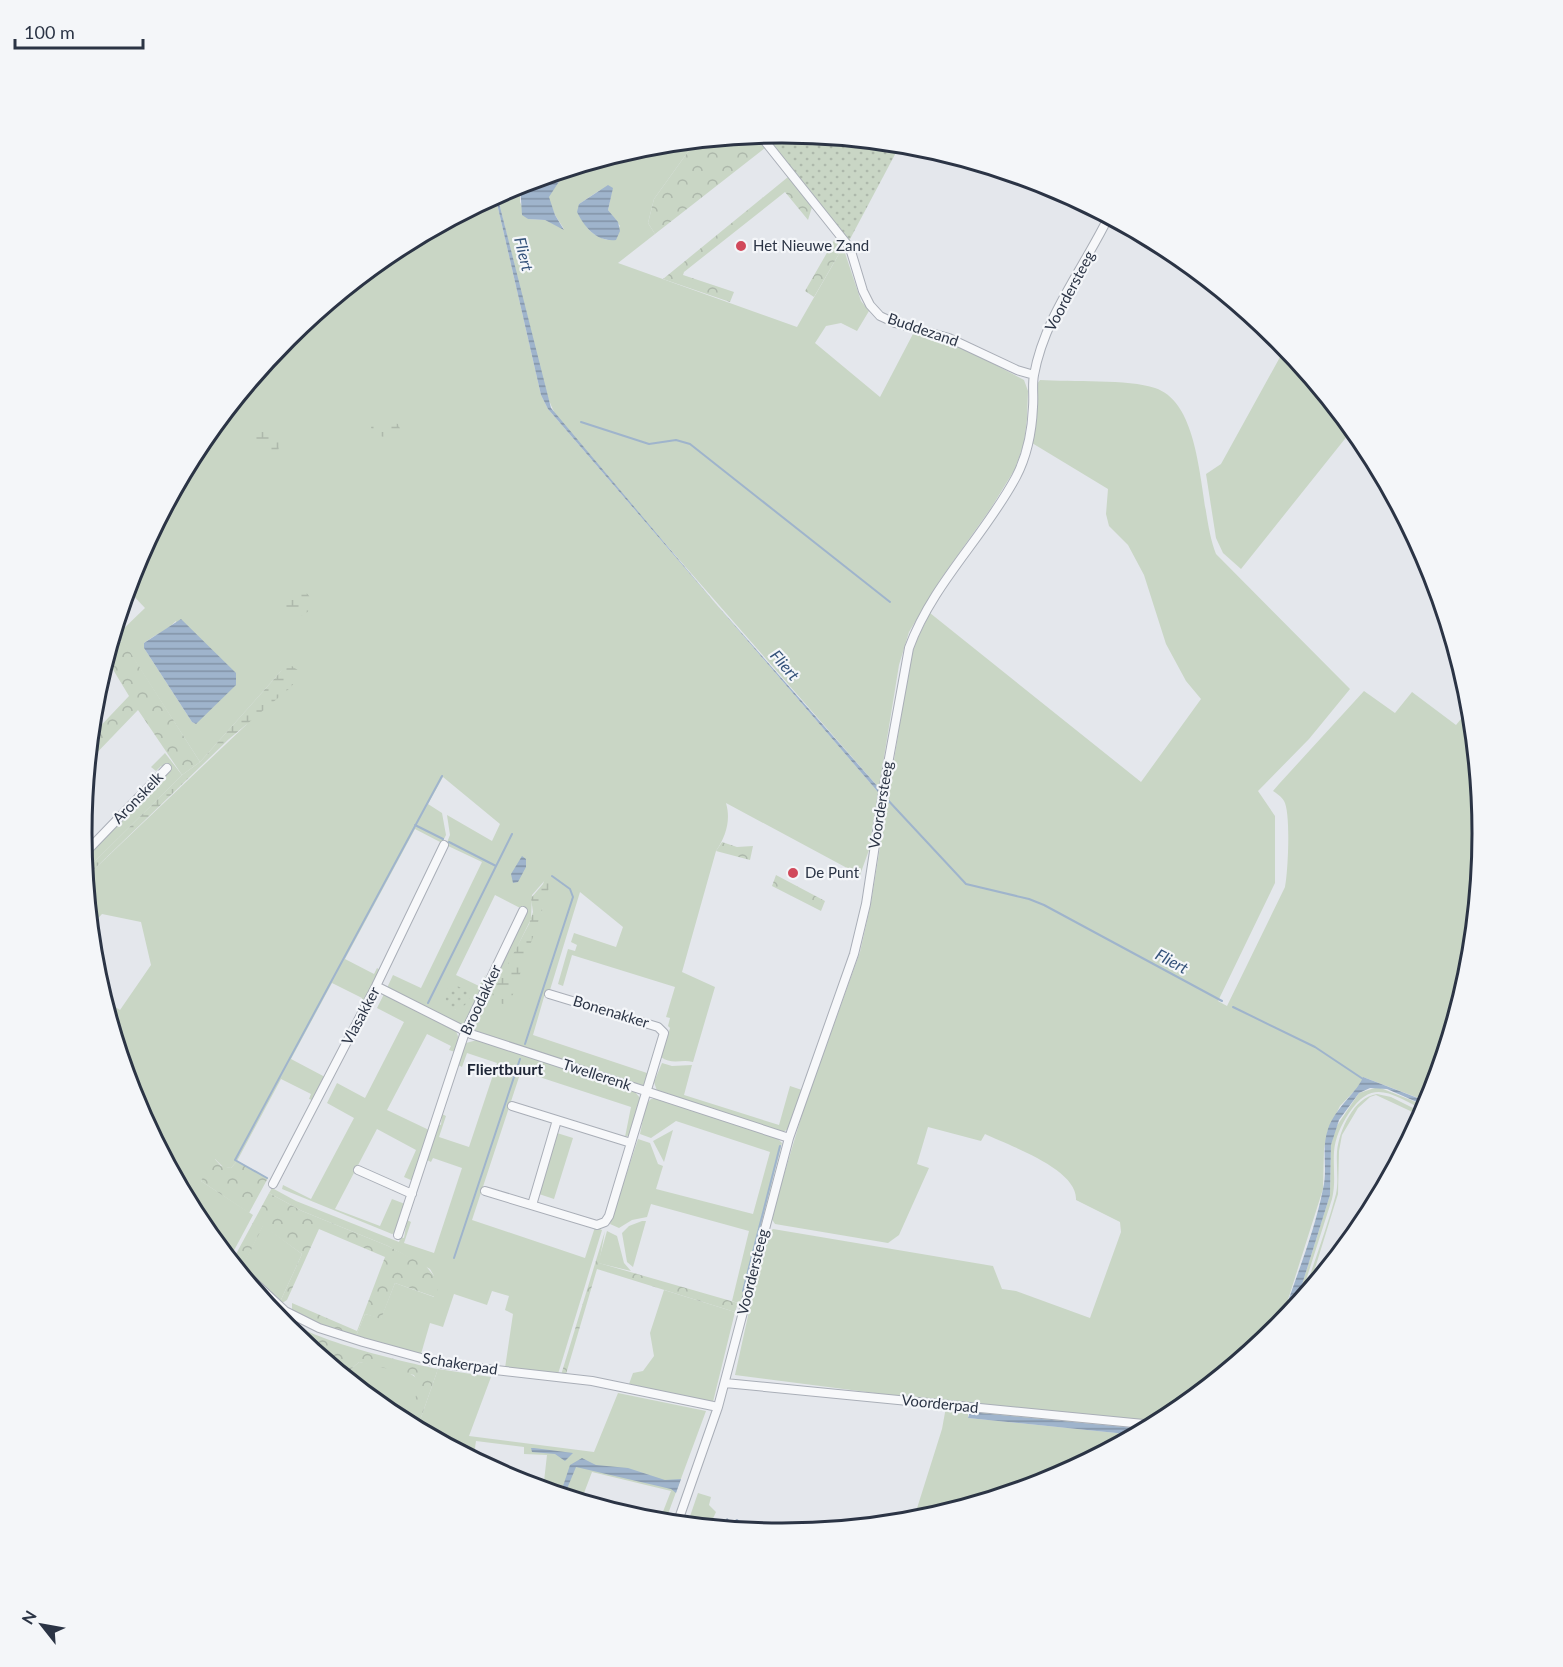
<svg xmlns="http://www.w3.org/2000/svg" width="1563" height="1667" viewBox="0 0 1563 1667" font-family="Lato,sans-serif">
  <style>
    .grass { fill: #c9d6c5; fill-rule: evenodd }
    .forest { fill: url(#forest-crowns) }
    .wetland { fill: url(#wetland-marsh) }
    .park { fill: url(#park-dots) }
    .water { fill: url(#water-rules) }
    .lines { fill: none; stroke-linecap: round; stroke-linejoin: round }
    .stream { stroke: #9fb4cc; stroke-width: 2 }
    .minor-casing { stroke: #a9aeb7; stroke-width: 10 }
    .minor { stroke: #f7f8fa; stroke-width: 8 }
    .poi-dot { fill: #d1495b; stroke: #f4f6f9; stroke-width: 2 }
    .labels { text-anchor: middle; stroke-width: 4.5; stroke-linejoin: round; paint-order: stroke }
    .poi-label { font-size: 15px; fill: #2b3445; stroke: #f4f6f9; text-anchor: start }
    .street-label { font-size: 15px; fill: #2b3445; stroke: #f4f6f9 }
    .water-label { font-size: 16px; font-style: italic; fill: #34527a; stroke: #f4f6f9 }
    .neighbourhood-label { font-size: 16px; font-weight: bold; fill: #1d2536; stroke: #f4f6f9 }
    .rim { fill: none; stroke: #2b3445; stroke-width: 3 }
  </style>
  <defs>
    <pattern id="forest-crowns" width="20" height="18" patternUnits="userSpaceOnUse" patternTransform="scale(1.5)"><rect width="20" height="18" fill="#c9d6c5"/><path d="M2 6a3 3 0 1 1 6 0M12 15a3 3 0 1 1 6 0" fill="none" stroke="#adb8ab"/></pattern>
    <pattern id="wetland-marsh" width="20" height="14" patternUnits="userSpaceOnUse" patternTransform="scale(1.5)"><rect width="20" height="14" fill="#c9d6c5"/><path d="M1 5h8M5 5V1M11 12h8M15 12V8" fill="none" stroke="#adb8ab"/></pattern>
    <pattern id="park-dots" width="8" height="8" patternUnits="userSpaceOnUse" patternTransform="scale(1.5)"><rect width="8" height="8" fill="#c9d6c5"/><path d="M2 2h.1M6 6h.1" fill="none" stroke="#adb8ab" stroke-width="1.8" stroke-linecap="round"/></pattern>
    <pattern id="water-rules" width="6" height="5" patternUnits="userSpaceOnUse" patternTransform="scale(1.5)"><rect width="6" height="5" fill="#9fb4cc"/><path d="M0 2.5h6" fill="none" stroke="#8293a7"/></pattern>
  </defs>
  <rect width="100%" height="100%" fill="#e4e7ec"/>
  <path class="grass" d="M695,142L654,199L648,223L655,234L618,263L797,327L843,247L861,301L869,311L857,331L841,323L826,326L815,343L880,397L914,332L948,340L1024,380L1028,391L1027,419L1024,443L1015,469L991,508L940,580L909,632L899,665L879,788L641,516L555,414L546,394L498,199L508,195L510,188L520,184V202L528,219L545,220L564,229L555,215L548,197C557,170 591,163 615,156L622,160C640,141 670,144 695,142ZM600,190L612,191L608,210L620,226L607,240C588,234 581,223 579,204Z
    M496,199L541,395L548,409L878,792L869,850L860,875L726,803C731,820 726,836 716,851L682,972L715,987L693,1062C682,1059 671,1065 661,1057L670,1028L668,1026L670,1018L666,1017L675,987L572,955L563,986L558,984L568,949L575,951L577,945L571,942L574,933L616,947L623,927L580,892L550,990H546L533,1035L647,1073L658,1039L646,1083L642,1086L473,1030L471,1027L526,911L495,895L456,975L479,986L486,974L483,981L485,983L466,1023L459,1025L387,988L393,975L421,988L482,862L446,845L450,835L447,815L492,841L500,824L443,777L428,804L442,813L446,835L442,843L415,829L345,959L374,974L377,968L380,970L363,1005L360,1003L362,998L332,983L291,1059L325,1077L312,1100L309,1099L311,1094L281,1079L237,1161L231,1168L223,1167L215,1159L201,1181L253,1215L231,1256L199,1222L134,1101L107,1010L110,1004L120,1010L151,965L141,922L102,914L90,927L85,878L246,725L282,670L200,762L123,642L112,638L114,632L117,635L145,608L127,589L134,565L199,444L286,338L393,251L416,238L431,236ZM176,621L196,724L192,722L144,648V643C156,634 165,632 176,621ZM546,879L542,911L492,998L531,919L532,895ZM454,987L460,1005L455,1010L446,999Z
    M1285,348L1352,430L1241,569L1223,553L1216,538L1206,474L1221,464Z
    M1040,380C1070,382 1129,379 1155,388C1206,405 1198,510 1216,554L1350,689L1309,739L1258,791L1275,816V883L1218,1001L1227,1006L1285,887C1288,873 1291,812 1284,801C1282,797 1276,793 1273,791L1279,784L1364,691L1395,713L1412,692L1456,725L1470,708L1482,834L1468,970L1429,1102L1363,1077L1362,1083L1340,1106L1328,1130L1324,1149L1323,1189L1280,1325L1170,1416L1157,1423L929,1400L735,1375L766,1234L773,1229L993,1266L1002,1289L1016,1291L1090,1318L1121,1232L1120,1222L1076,1200C1078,1169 1010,1146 985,1134L981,1141L928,1127L917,1164L929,1168L899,1235L888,1243L775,1224L771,1218L804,1108L860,952L871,903L908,673L914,646L930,613L1141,782L1201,699L1186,681L1166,644L1144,575L1128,545L1109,526L1106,514L1108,489L1032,443L1037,384Z
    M165,753L182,775L85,871L83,859L163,767L161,766L156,771L151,767Z
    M384,994L456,1031L459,1039L455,1052L449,1050L451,1046L427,1034L387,1110L429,1130L413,1181L404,1177L416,1150L377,1129L335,1209L380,1226L392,1199L405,1204L395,1233L392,1234L282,1189L283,1185L311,1199L354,1118L327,1103L337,1083L365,1098L404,1022L377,1008Z
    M477,1040L635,1092L640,1098L629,1135L625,1137L631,1107L521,1071L472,1220L585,1258L595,1227L602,1230L558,1374L505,1368L513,1314L505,1310L509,1296L492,1291L487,1305L454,1294L443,1327L430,1323L421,1354L356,1336L365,1314L381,1318L395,1283L434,1297V1276L430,1269L388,1246L302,1211L269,1193L272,1188L296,1201L399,1242L401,1237L404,1238L407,1220L411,1222L404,1243L434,1253L462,1168L433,1158L431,1162L427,1160L438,1124L441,1125L442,1114L446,1116L439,1137L469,1147L497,1063L467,1053L462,1067L458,1065L466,1043Z
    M662,1063L672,1066L692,1065L684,1095L779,1125L790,1086L802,1090L788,1129L783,1132L657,1091L654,1082Z
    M1378,1087L1426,1106L1424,1110C1392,1095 1373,1077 1349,1113C1341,1125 1335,1138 1334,1152C1333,1168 1336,1183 1332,1199L1299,1302L1295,1307L1330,1195L1331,1145L1336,1127L1359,1093Z
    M1377,1094L1391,1097L1423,1113L1421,1116L1376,1095L1370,1097L1358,1108L1342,1135L1339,1151L1338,1194L1308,1291L1303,1296C1314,1262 1327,1228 1336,1194C1339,1180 1336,1166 1337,1152C1339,1130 1354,1097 1377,1094Z
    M651,1099H656L777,1138L782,1143L741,1304L732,1301L749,1231L651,1204L647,1217L632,1220L619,1228L610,1224L638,1139L650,1143L658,1164L663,1166L656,1189L753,1214L770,1152L676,1121L651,1138L640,1134L646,1104Z
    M673,1130L664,1162L653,1141Z
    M557,1133L573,1138L554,1199L539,1194Z
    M642,1221H646L633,1267L627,1262L622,1233L629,1226Z
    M263,1225L302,1254L280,1302L234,1259L236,1254L246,1259Z
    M607,1231L617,1236L624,1263L631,1271L598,1263Z
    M664,1290L735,1312L713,1402L629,1384L633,1373L643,1371L654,1356L650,1333Z
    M314,1345L325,1351L330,1365L307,1346Z
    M359,1362C372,1364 417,1369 419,1383C421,1394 411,1413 407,1424L392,1416L343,1376Z
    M438,1369L491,1377L469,1436L594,1452L618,1393L706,1411L665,1522H659L671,1491L592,1472L581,1501L543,1490L547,1455L524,1454V1447L476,1441L474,1455L463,1454L417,1429Z
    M946,1407L1151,1427L1145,1429L968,1413V1418L1136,1435L1049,1481L913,1521L942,1429Z
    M698,1493L711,1497L709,1505L716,1512L709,1527L687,1525Z"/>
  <path class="forest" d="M755,136L765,148L655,234L648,223L654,199L695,142Z
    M788,177L812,207L808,220L785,192L684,272L683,275L734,292L730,302L663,279Z
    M836,237L843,247L814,297L805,291Z
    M123,641L200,762L182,775L138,710L88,762L91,736L129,696L106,658L110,645Z
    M722,842L737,847L753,846L750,860L716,851Z
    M776,875L825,901L821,911L772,886Z
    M213,1157L221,1166L231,1168L237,1161L268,1178L249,1213L201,1181Z
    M269,1193L302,1211L388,1246L425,1265L434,1276L441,1279L435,1297L395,1283L381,1319L365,1314L356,1336L318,1324L292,1310V1303L357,1331L385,1257L319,1229L287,1300L282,1303L280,1302L302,1254L263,1226L246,1260L236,1254Z
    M605,1231L599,1263L738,1303L735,1312L597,1269L566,1374L561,1375Z
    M288,1319C306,1339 408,1363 438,1369L417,1429L407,1424L419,1386L414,1375L359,1362L343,1376L330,1365L323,1348L307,1346L286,1329L283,1325Z"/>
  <path class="wetland" d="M376,418L398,424L401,431L385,437L373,435L371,427Z
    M250,430L269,433L280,443L278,451L261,453L249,439Z
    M285 603a13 13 0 1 1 26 0a13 13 0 1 1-26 0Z
    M292,666L299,671L298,678L290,688L229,739L85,878V871L182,775L200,762L282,670Z
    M547,872H550L552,877L542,911L512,997L504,1004L494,1003L492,998L493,992L529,924L533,912L531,898L543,884Z"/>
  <path class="park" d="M782,133L900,145L849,241L764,135Z
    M457,986L468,991L470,998L465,1005L455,1010L447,1008L445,993L447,989Z"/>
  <path class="water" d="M578,167L560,180L549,197L555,215L564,230L545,220L528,219L522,215L520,184Z
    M608,185L613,188L608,210L618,222L620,231L616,240C597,242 585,228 577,212L579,204Z
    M496,199H498L551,408L716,604L879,788L878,792L548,409L541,395Z
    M181,619L236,673V685L196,724L192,722L144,648V643Z
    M522,856L526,859V867L518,882L513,883L511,874Z
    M1363,1077L1428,1102L1426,1106L1387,1089L1370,1088L1359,1093L1339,1120L1331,1145L1330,1195L1295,1307L1280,1325C1294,1281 1314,1235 1323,1189C1328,1169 1321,1149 1328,1129C1335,1108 1359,1090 1363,1077Z
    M970,1412L1145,1429L1136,1435L968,1418Z
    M531,1448H534L573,1453L565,1461L555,1454L532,1452Z
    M582,1458L596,1465L628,1468L665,1480L681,1479L676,1493L671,1489L576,1467L564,1496L560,1495L570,1465Z
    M727,1518L731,1522L737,1519L740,1521V1530L732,1526L729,1529L712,1527L716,1523L723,1524Z"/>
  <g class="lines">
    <path class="stream" d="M581,422L649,444L676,440L690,444L890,602
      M885,797L966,884L1029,899L1044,905L1222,1001
      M415,825L443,839
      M449,842L496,866
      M428,1003L512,834
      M1233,1007L1315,1047L1363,1079
      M525,1044L573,897L570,889L552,876
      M267,1178L235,1160L442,776
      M454,1258L520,1059
      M743,1291L780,1146"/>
    <g class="minor-casing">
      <path id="minor" d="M760,135L850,248L863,291L870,305L880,316L895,323L949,338L1017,370L1034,375
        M83,855L167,768
        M376,986L471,1034L789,1138
        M512,1106L631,1143
        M358,1170L412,1194
        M273,1184L376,986L444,845
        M485,1191L597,1225L605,1222L609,1216L664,1033L658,1027L549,994
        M532,1205L557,1120
        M398,1235L465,1032L523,911
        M228,1258L285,1311L319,1328L363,1342L443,1364L592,1381L718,1407
        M281,1323L285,1311
        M725,1383L1154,1425
        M677,1524L718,1407L789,1138L854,954L866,904L884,786L909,648C933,583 984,537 1016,477C1027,456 1032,430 1033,407C1034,396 1032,385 1034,375C1044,318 1083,269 1108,218"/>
    </g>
    <use href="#minor" class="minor"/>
  </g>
  <g class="poi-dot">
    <circle cx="741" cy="246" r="6"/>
    <circle cx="793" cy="873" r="6"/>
  </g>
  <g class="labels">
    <g class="poi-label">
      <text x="753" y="251">Het Nieuwe Zand</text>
      <text x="805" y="878">De Punt</text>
    </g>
    <g class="street-label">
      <text transform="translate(1070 291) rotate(-62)" y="5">Voordersteeg</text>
      <text transform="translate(923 330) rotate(19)" y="5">Buddezand</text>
      <text transform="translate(138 798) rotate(-46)" y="5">Aronskelk</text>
      <text transform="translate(881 805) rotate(-81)" y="5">Voordersteeg</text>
      <text transform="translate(481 1000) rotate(-65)" y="5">Broodakker</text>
      <text transform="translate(611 1012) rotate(17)" y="5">Bonenakker</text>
      <text transform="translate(361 1016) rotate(-62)" y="5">Vlasakker</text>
      <text transform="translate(597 1075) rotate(18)" y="5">Twellerenk</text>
      <text transform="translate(753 1272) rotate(-76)" y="5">Voordersteeg</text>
      <text transform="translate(460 1364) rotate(9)" y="5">Schakerpad</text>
      <text transform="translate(940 1404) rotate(6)" y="5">Voorderpad</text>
    </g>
    <g class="water-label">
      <text transform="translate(524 254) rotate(76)" y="6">Fliert</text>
      <text transform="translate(785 665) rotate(49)" y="6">Fliert</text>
      <text transform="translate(1172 961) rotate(28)" y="6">Fliert</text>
    </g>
    <g class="neighbourhood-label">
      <text x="505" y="1075">Fliertbuurt</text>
    </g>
  </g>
  <path d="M0 0H1563V1667H0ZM92 833a690 690 0 1 1 1380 0a690 690 0 1 1-1380 0Z" fill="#f4f6f9" fill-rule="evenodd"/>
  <path class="rim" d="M92 833a690 690 0 1 1 1380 0a690 690 0 1 1-1380 0Z"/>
  <g transform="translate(42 1625) rotate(301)" stroke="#f4f6f9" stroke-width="4.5" paint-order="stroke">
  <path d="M0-4.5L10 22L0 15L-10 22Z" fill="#2b3445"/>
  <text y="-9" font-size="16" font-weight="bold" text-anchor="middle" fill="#2b3445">N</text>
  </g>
  <path d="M15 39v9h128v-9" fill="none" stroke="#2b3445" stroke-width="3"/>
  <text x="24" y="39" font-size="18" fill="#2b3445" stroke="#f4f6f9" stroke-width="4.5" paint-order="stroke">100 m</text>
</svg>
